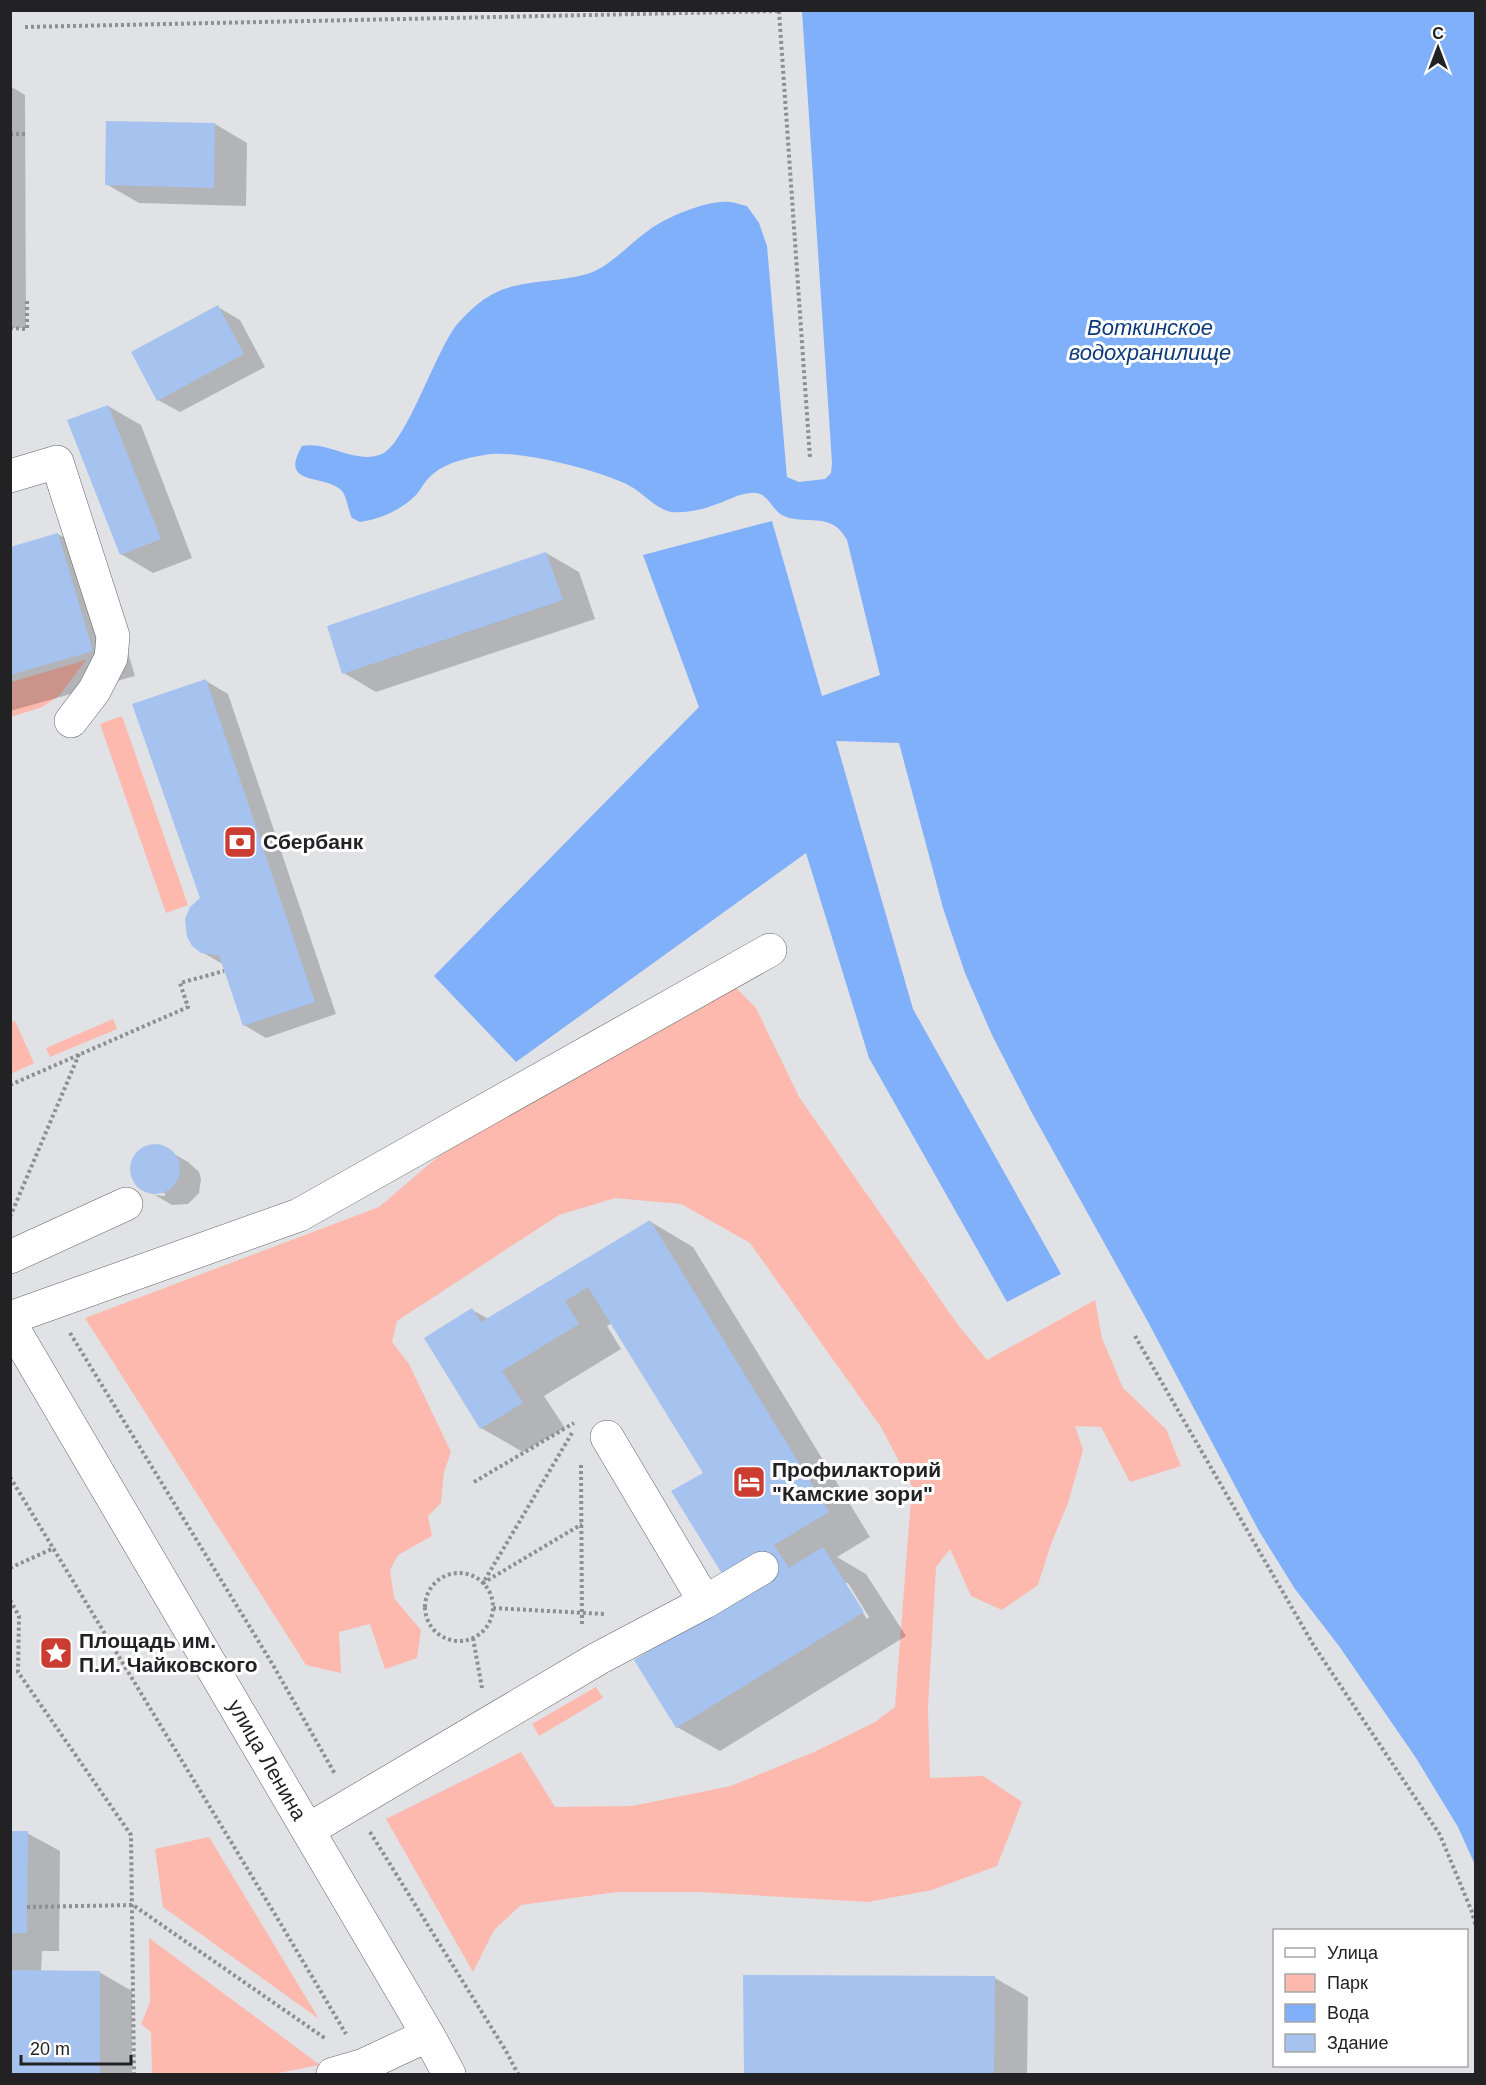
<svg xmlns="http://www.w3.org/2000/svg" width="1486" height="2085" viewBox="0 0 1486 2085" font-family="Arial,sans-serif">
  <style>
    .green { fill: #fdb9ae }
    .water { fill: #80b0fa }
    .shadow { fill: #0003; fill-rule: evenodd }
    .building { fill: #a6c3f0 }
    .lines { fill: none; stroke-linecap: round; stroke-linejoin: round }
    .minor-casing { stroke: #636568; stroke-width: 34 }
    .path { stroke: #8e8f91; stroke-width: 4; stroke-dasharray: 3 3; stroke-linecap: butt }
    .minor { stroke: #fff; stroke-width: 33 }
    .labels { text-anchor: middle; stroke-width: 6; stroke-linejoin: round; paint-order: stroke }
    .poi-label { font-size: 21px; font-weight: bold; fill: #222224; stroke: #fff; text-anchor: start }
    .street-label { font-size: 21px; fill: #222224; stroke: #fff }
    .water-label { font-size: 22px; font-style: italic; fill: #0e397a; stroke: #fff }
  </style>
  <rect width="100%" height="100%" fill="#e0e2e5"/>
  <path class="green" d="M86,660L59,696L42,707L11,717V682Z
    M122,716L188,905L166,913L100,724Z
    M730,982L756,1008L799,1097L958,1325L987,1360L1095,1300L1102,1338L1123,1388L1166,1429L1181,1466L1130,1482L1101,1427L1075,1426L1083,1450L1068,1503L1051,1544L1038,1585L1002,1610L971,1596L950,1549L936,1567L928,1708L930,1778L983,1776L1022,1802L997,1866L932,1890L868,1902L699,1892H617L521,1905L494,1930L473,1972L386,1819L521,1752L555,1807L632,1806L731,1786L814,1752L875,1722L895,1707L912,1486L881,1427L750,1243L681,1204L615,1198L559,1215L397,1321L392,1342L409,1364L451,1452L444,1472L441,1503L428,1516L432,1536L398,1555L390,1570L394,1598L421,1630L417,1658L385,1669L370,1624L339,1632L341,1673L306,1665L85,1318L379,1207L515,1091L585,1034L673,987Z
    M113,1019L117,1029L50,1057L46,1048Z
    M15,1021L34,1063L11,1074V1023Z
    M596,1687L603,1698L539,1736L532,1724Z
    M209,1837L319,2019L163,1907L155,1849Z
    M149,1938L320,2065L273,2074H152L151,2032L141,2024L150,2002Z"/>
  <path class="water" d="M802,11H1475V1865L1458,1827L1416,1758L1339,1646L1295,1589L1259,1531L1147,1320L1032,1113L992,1035L965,973L943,908L899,743L836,741L913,1009L1061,1274L1007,1302L869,1058L806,853L516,1062L434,976L699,707L643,555L772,521L822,696L880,675L847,540C844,535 840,529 835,526C820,516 799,524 782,515C770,508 768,491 751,493C738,494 729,500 717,504C702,510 687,513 672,512C657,510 643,493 630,486C602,471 514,448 484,455C467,458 447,462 433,474C426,479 422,488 416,495C401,510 381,519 360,522L352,518C348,510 347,497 342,491C325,473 278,488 302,446C330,441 354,465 382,454C407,443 437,346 459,322C491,287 510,285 555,280C568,278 584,276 595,271C617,260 630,243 649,230C667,217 707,200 729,202C735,202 741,205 747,206L759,223L767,246L787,477L799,482L825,479L831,473L832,463Z"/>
  <path class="shadow" d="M10,86L25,95L26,328H10Z
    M215,124L247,143L246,206L139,203L106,184Z
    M218,307L240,320L265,367L180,412L158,400Z
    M108,406L141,425L192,558L153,573L121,554Z
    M58,534L100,559L135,676L10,711V548Z
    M546,553L579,572L595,619L376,692L344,673Z
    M206,681L228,694L336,1014L266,1038L244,1025L224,965L202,952Z
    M151,1146L165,1149L188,1162L199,1172L201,1179L199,1193L188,1204L172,1205L155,1195L165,1196V1193L155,1192V1195L136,1183L131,1168L134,1160L144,1149Z
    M651,1222L693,1247L870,1537L837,1557L866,1574L906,1636L720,1751L677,1727L751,1591L705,1474L612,1323L607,1326L621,1349L544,1396L565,1428L523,1452L481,1428L472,1310L489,1319ZM844,1583H848L869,1617L867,1619Z
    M10,1832L27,1833L60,1851L59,1951H42L41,1972H99L132,1991V2074H10Z
    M744,1977L995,1978L1028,1997L1027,2074H746Z"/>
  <path class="building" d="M106,121L215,123L214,188L105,185Z
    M218,305L244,354L157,401L131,352Z
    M108,405L161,539L120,555L67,420Z
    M58,533L93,651L10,675V547Z
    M546,552L563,600L342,674L327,626Z
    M206,679L315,1002L243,1026L219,955L201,953L192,946L187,937L185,919L190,907L200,898L132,704Z
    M130 1169a25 25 0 1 1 50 0a25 25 0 1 1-50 0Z
    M650,1220L829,1512L774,1545L789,1568L823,1547L864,1612L676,1728L634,1660L771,1577H724L671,1491L703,1473L588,1287L565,1301L579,1324L502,1371L523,1403L480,1429L424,1338L472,1308L481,1322Z
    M10,1831H28L27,1933H10Z
    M10,1970L100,1971V2074H10Z
    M743,1975L995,1976L994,2074H744Z"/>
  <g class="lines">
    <g class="minor-casing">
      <path id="minor" d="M10,476L57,462L113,636L111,658L94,691L71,721
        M10,1257L126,1204
        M10,1318L299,1215L770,950
        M10,1323L428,2035L449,2074
        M705,1602L762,1568
        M308,1830L599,1658L705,1602L607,1437
        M333,2074L364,2065L428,2035"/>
    </g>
    <path class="path" d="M779,11L810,458
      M25,27L779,11
      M10,134H26
      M10,328L27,329V301
      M10,1085L188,1007L180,983L224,971
      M10,1217L80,1052
      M70,1333L273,1665L335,1774
      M1135,1336L1314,1646L1440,1835L1472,1912L1476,1927
      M572,1433L483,1583L582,1524
      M581,1465L582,1626
      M10,1477L282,1926L346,2034
      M474,1482L574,1423
      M10,1568L54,1548
      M425 1607a34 34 0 1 1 68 0a34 34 0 1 1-68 0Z
      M10,1600L19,1616L18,1672L131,1835L134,2074
      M493,1608L605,1614
      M473,1638L482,1688
      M370,1832L506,2051L518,2074
      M27,1907L133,1905L326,2039"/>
    <use href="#minor" class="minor"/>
  </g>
  <defs>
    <g id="bank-square" transform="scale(1.725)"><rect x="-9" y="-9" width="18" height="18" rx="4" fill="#ca3d30" stroke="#fff"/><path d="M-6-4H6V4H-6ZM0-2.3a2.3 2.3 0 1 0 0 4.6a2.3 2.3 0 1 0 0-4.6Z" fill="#fff"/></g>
    <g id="hotel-square" transform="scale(1.725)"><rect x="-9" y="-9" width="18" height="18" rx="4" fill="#ca3d30" stroke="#fff"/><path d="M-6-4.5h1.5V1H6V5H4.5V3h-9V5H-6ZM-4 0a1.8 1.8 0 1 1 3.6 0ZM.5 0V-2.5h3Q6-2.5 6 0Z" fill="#fff"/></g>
    <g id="sight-square" transform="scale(1.725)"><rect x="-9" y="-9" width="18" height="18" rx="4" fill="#ca3d30" stroke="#fff"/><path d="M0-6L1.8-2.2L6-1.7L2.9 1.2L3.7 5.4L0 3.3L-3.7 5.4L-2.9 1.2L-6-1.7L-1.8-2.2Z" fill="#fff"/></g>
  </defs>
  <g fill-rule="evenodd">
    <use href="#bank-square" x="240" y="842"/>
    <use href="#hotel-square" x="749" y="1482"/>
    <use href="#sight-square" x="56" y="1653"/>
  </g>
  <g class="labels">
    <g class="poi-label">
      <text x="263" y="849">Сбербанк</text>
      <text x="772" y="1477">Профилакторий<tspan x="772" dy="24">"Камские зори"</tspan></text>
      <text x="79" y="1648">Площадь им.<tspan x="79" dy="24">П.И. Чайковского</tspan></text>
    </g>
    <g class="street-label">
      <text transform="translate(267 1760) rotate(60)" y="7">улица Ленина</text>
    </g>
    <g class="water-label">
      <text x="1150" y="335">Воткинское<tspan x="1150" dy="25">водохранилище</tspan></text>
    </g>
  </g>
  <rect width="1486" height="2085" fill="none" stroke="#222224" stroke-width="24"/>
  <rect x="1273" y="1929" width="195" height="138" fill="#ffffff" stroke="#a7a7a7" stroke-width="1.5"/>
  <rect x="1285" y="1948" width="30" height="9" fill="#ffffff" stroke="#a7a7a7" stroke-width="1.5"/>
  <text x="1327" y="1959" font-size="18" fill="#222224">Улица</text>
  <rect x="1285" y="1974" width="30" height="18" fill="#fdb9ae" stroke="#a7a7a7" stroke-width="1.5"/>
  <text x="1327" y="1989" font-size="18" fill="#222224">Парк</text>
  <rect x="1285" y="2004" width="30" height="18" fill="#80b0fa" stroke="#a7a7a7" stroke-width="1.5"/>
  <text x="1327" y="2019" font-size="18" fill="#222224">Вода</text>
  <rect x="1285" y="2034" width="30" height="18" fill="#a6c3f0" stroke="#a7a7a7" stroke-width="1.5"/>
  <text x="1327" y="2049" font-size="18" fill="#222224">Здание</text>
  <g transform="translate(1438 48)" stroke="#ffffff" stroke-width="4.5" paint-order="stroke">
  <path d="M0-4.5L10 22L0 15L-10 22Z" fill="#222224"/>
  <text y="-9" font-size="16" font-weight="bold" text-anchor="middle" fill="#222224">С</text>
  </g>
  <path d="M21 2055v9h110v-9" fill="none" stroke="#222224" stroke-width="3"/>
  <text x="30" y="2055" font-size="18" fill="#222224" stroke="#ffffff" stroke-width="4.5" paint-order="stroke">20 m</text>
</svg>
